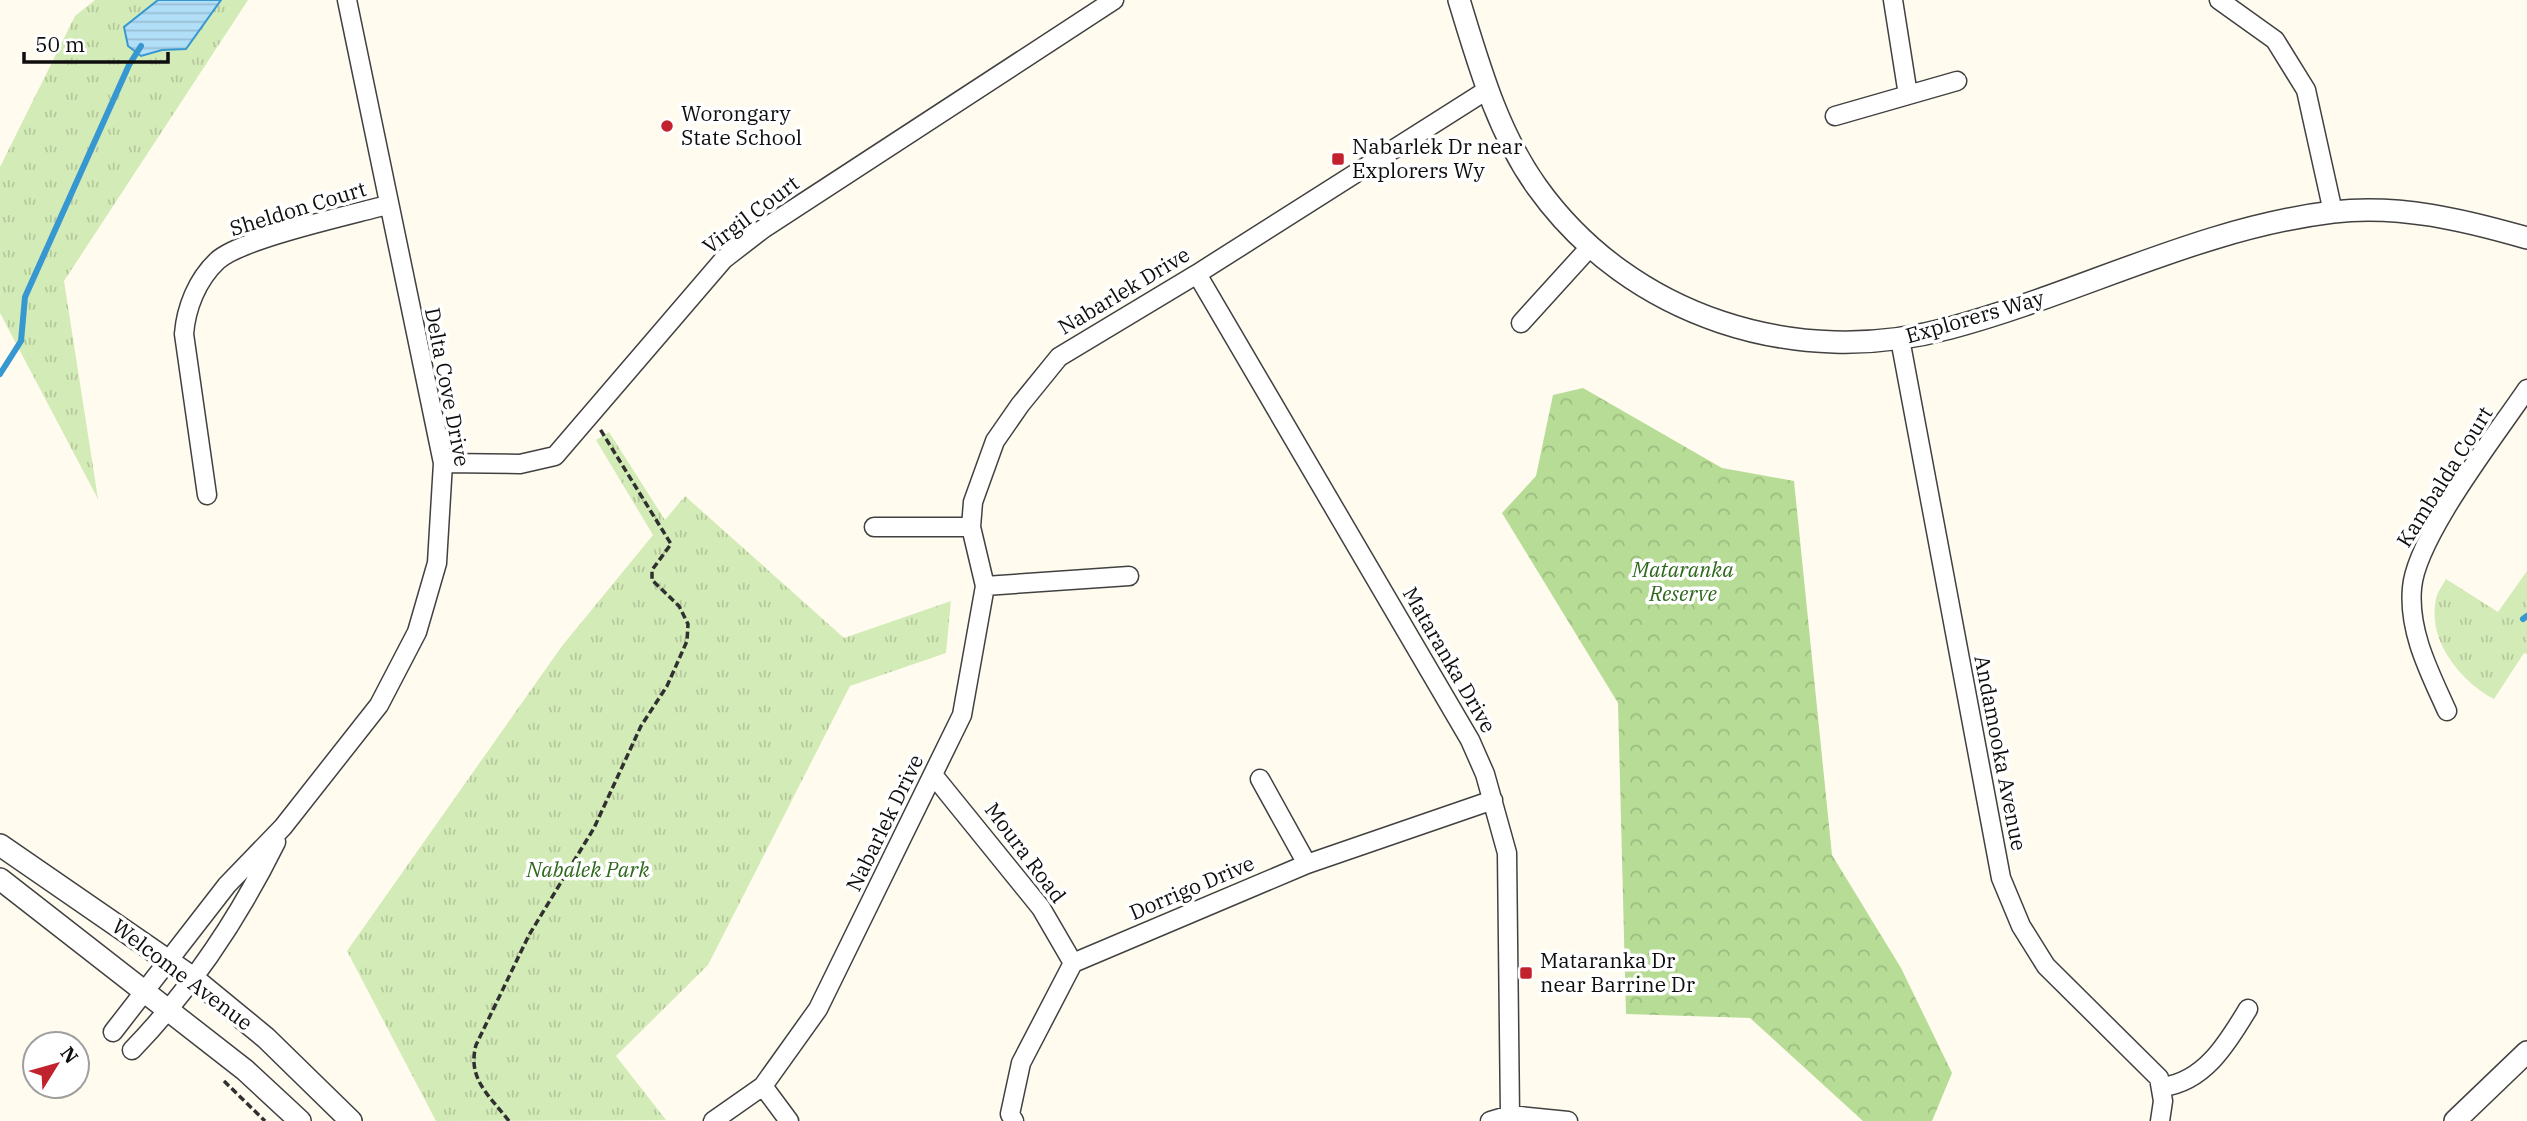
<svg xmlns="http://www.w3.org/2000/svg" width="2527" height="1121" viewBox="0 0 2527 1121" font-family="'IBM Plex Serif',serif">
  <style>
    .forest { fill: url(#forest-crowns) }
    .park { fill: url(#park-tufts) }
    .water { fill: url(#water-rules); stroke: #3797d1; stroke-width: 2 }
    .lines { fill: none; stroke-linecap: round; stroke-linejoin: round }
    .stream { stroke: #3797d1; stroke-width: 6 }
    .minor-casing { stroke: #414141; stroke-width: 21 }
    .tertiary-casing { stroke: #414141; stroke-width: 24 }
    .path { stroke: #303030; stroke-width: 3.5; stroke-dasharray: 7 3.5; stroke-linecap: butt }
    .minor { stroke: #fff; stroke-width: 18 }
    .tertiary { stroke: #fff; stroke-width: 21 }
    .poi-dot { fill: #c2222d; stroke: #fff; stroke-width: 2.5 }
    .labels { text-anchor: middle; stroke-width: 7; stroke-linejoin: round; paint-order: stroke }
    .poi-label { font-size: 21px; fill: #0e0e0e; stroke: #fff; text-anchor: start }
    .street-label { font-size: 21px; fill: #0e0e0e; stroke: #fff }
    .park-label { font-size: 21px; font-style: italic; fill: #2e681c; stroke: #fff }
  </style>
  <defs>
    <pattern id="forest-crowns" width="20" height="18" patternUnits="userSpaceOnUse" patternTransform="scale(1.75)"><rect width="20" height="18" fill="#b7dc96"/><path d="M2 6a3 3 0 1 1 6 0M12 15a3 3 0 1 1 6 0" fill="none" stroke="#9cbc80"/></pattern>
    <pattern id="park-tufts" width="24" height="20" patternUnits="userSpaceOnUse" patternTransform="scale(1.75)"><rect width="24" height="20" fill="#d3ebb7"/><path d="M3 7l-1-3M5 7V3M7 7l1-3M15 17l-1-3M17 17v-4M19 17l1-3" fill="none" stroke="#b4c89c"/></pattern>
    <pattern id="water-rules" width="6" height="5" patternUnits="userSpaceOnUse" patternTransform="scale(1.75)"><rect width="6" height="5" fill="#b2dff8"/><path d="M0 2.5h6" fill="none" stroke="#98bed3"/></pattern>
  </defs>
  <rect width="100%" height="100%" fill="#fffbef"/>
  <path class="forest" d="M1583,388L1722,468L1794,481L1832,855L1901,968L1952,1073L1932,1121H1863L1750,1018L1626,1014L1618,703L1502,513L1536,476L1553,395Z"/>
  <path class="park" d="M95,0H248L64,281L98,499L0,313V167L75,16Z
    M609,432L665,520L685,496L844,638L951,601L946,653L850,686L708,965L616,1056L666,1120L436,1121L347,951L562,646L653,535L596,440Z
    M2527,571V654L2524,653L2494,699C2460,681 2427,640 2436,599C2437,592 2443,585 2446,579L2498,612Z"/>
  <path class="water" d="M158,0H221L186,49L162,50L141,56L128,46L124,27Z"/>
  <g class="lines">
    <path class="stream" d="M0,374L21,341L25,297L129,65L141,46
      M2523,619L2527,616"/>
    <g class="minor-casing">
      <path id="minor" d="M1893,0L1908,95
        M2219,0L2275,40L2306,90L2333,212
        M1835,116L1957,81
        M1197,274L1470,740L1485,774L1507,853L1510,1115
        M1521,323L1590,247
        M1900,339L2001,878L2021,926L2046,966L2159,1078L2163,1101L2160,1121
        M443,463L520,464L555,456L724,259L763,229L1114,0
        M207,495L184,334C186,308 197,280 217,261C240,239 351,215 387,205
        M874,527H971
        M985,586L1129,576
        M2447,711C2430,673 2408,632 2412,588C2416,537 2496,435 2527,389
        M934,776L1041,908L1073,963
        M1260,779L1307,864
        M113,1032L227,885L283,827L379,705L417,632L437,563L443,463L347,0
        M132,1050C191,989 238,919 276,842
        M763,1086L789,1121
        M2162,1087C2205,1082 2228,1042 2248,1009
        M713,1121L763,1086L818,1009L962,715L985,586L971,527L973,502L995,441L1020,405L1059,357L1197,274L1487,90
        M1014,1121L1010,1114L1021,1063L1073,963L1307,864L1493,800
        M1490,1121L1510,1115L1568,1121"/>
    </g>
    <g class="tertiary-casing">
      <path id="tertiary" d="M1459,0C1479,65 1497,131 1537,187C1630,317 1797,370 1950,328C2078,294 2200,228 2333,212C2399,204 2464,220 2527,238
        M0,845L193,978L266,1038L351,1121
        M0,879L245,1070L300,1121
        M2455,1121L2527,1052"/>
    </g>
    <path class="path" d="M224,1081L265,1121
      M509,1121C489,1095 467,1079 476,1045L529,935L594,828L641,726L667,686L687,641L688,624L679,606L652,580V570L671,544L600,429"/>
    <use href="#minor" class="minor"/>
    <use href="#tertiary" class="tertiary"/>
  </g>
  <g class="poi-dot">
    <circle cx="667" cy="126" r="7"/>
    <rect x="1331" y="152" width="14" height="14" rx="3.5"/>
    <rect x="1519" y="966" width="14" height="14" rx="3.5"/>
  </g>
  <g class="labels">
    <g class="poi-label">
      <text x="681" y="121">Worongary<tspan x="681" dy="24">State School</tspan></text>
      <text x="1352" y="154">Nabarlek Dr near<tspan x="1352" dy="24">Explorers Wy</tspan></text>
      <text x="1540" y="968">Mataranka Dr<tspan x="1540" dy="24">near Barrine Dr</tspan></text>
    </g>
    <g class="street-label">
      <text transform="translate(298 209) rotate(-17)" y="7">Sheldon Court</text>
      <text transform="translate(751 215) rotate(-37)" y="7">Virgil Court</text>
      <text transform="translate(1124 291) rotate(-31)" y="7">Nabarlek Drive</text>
      <text transform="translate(1975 317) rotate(-16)" y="7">Explorers Way</text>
      <text transform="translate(447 387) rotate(79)" y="7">Delta Cove Drive</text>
      <text transform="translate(2445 477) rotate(-58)" y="7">Kambalda Court</text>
      <text transform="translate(1449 660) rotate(60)" y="7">Mataranka Drive</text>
      <text transform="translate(2000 753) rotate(79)" y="7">Andamooka Avenue</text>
      <text transform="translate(885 823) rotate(-64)" y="7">Nabarlek Drive</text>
      <text transform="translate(1025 853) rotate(53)" y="7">Moura Road</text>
      <text transform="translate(1192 888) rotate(-23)" y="7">Dorrigo Drive</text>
      <text transform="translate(182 975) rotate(37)" y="7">Welcome Avenue</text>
    </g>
    <g class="park-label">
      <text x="1683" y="577">Mataranka<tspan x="1683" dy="24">Reserve</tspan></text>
      <text x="588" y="877">Nabalek Park</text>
    </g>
  </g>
  <g transform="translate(56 1065) rotate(53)"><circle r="33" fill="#ffffff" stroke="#9f9f9f" stroke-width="2"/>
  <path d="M0-5L12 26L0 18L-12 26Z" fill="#c2222d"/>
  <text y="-10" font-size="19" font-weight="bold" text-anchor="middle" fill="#0e0e0e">N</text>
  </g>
  <path d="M24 52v10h144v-10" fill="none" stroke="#0e0e0e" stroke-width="3.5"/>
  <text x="35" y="52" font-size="21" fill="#0e0e0e" stroke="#ffffff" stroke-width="5" paint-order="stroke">50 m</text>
</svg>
